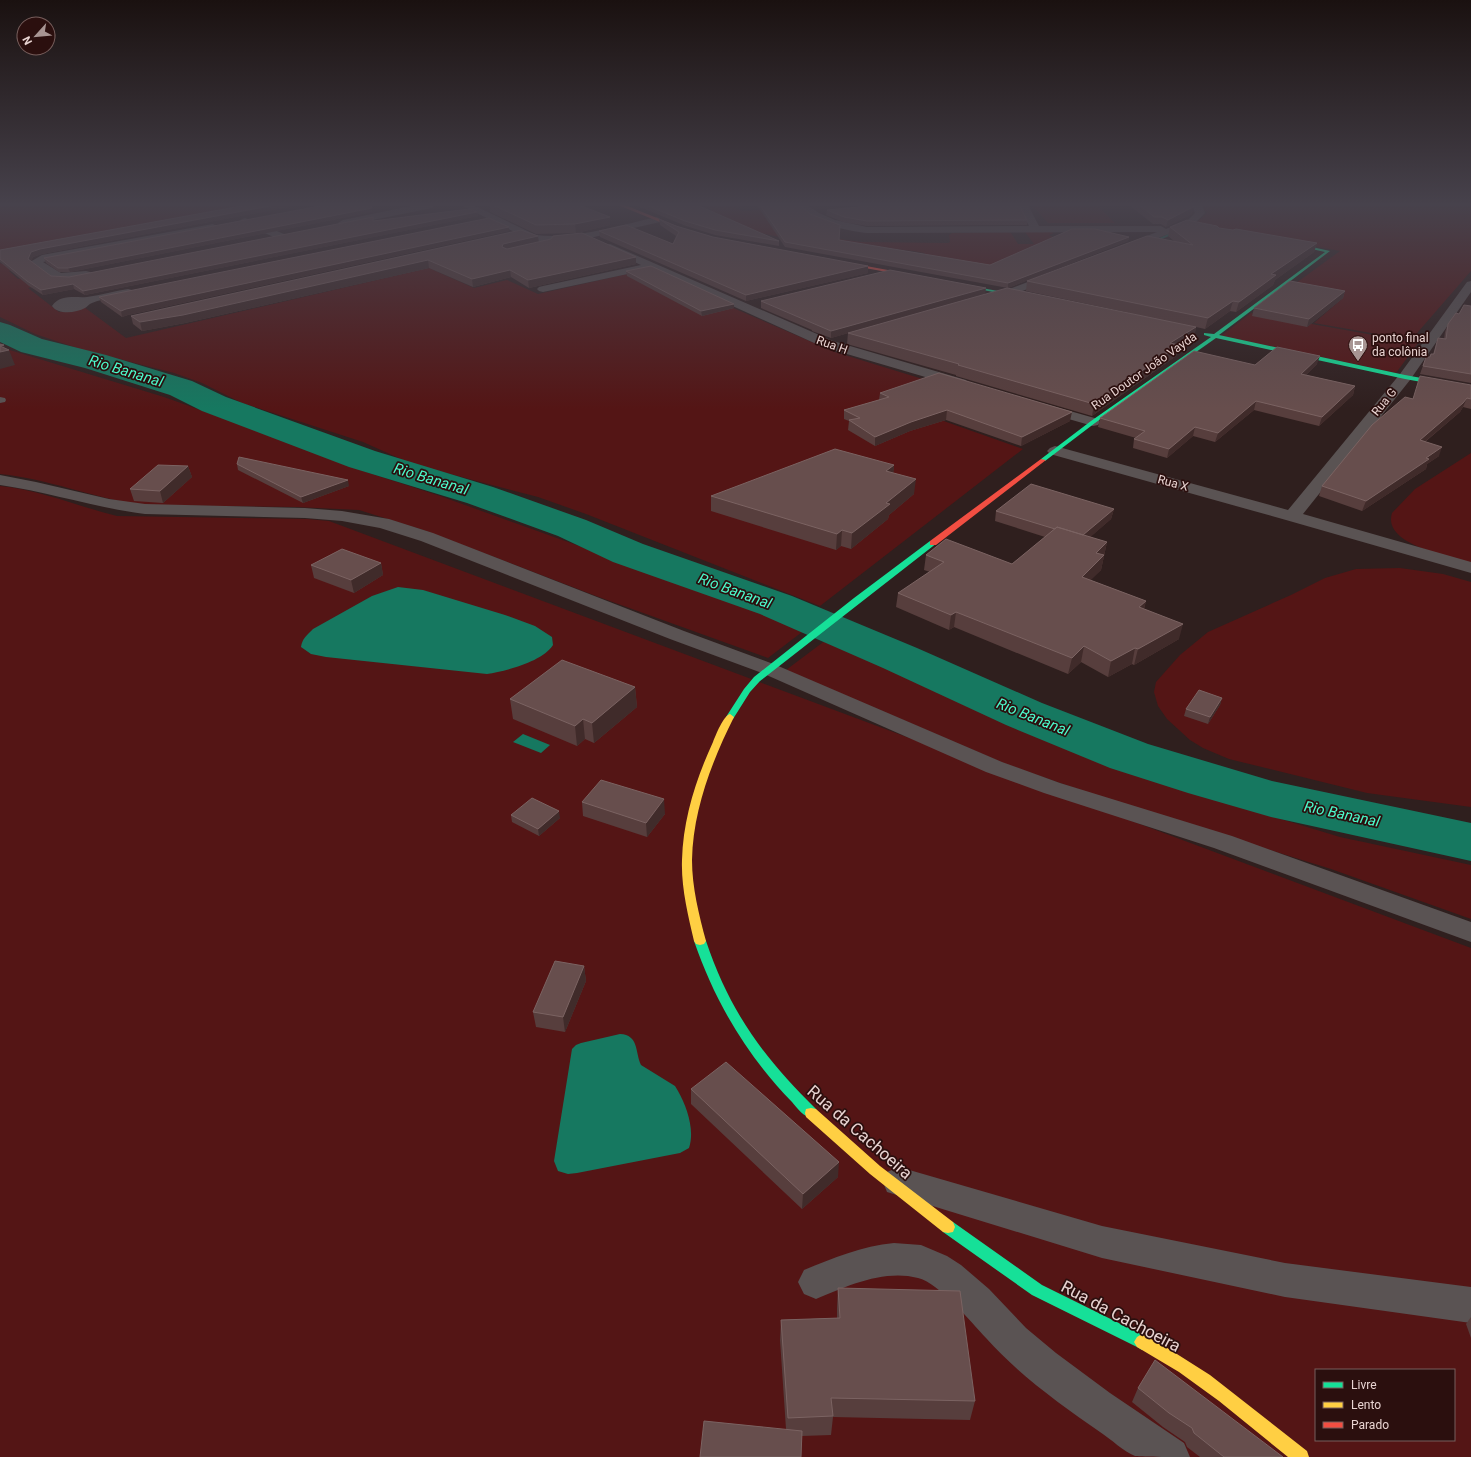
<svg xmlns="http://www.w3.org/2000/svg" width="1471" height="1457" viewBox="0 0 1471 1457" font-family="Roboto,sans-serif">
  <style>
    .green { fill: #541515; fill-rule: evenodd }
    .water { fill: #167860 }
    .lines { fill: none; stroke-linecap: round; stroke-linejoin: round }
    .stream { fill: #167860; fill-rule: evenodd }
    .river { fill: #167860; fill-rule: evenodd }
    .lane { fill: #5a5353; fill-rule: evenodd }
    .street { fill: #5a5353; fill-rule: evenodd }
    .fast { fill: #16e098; fill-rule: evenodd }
    .slow { fill: #ffcf43; fill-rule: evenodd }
    .jam { fill: #f24e42; fill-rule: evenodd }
    .wall { fill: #573e3d }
    .shaded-wall { fill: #402b2a }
    .building { fill: #674e4d; stroke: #7b6362 }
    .labels { text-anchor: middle; stroke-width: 3.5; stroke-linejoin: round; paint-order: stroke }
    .far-poi-label { font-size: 12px; fill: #e9d4d2; stroke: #2b0f0e; text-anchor: start }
    .far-street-label { font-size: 12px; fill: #e9d4d2; stroke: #2b0f0e }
    .water-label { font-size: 15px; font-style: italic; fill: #4bfacb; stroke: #2b0f0e }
    .near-street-label { font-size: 17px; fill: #e9d4d2; stroke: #2b0f0e }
  </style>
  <rect width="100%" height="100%" fill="#2f1f1e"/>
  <path class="green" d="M0,205H262L0,253Z
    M699,205H747L735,208L743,211L769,209L823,237L861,242L948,243L950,242L949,235L952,233L1007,232L1011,233L1018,244H1034L1025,232L1048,231L1054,233L1049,235L1055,238L1016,269L923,256L925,254L924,253L913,251L788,239L757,232L705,212L712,210L708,207Z
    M1032,205H1097L1115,223H1048Z
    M1201,205H1471V271L1411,340L1314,323L1343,298L1301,290L1255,313L1340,251L1195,224L1207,213Z
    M19,261L28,267L9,271L18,279L35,275L47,283L28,288L59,312L84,307L126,338L429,268L474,288L507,280L538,294L645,270L835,352L981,397L938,419L1023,449L820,606L586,514L538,497L412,464L363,442L242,403L202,383L174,373L80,349L35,334L0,317V263L2,264Z
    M1251,313L1418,343L1396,373L1221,336Z
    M0,347L164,397L284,440L363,471L440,496L582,547L806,629L768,658L596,596L426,531L359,510L296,507L139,505C92,497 48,479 0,474Z
    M1471,453V563C1450,556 1382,545 1392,513L1415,489Z
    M0,486C40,490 77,506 117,516L307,519L329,521L1471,948V1457H0ZM1316,1370H1454V1440H1316Z
    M1400,568L1443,574L1471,582V807L1367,793L1229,759L1203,748L1190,740L1167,719L1158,706L1154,692L1156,682L1180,655L1208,632L1291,595L1325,578L1356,569Z
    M830,637L986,711L1055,741L1185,790L1340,837L1471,865V919L1331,869L1115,802L1008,765L786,670Z"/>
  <path class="water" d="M398,587L423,590L505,615L535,626L552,637L553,645C542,662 506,671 487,674L326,657L311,654L301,647C302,639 307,635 313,629L372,596Z
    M523,734L550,745L541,753L513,742Z
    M620,1034C639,1035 635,1052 641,1065L675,1086L678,1091C687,1107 695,1130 689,1148L680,1153L577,1173L568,1174L558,1171L554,1161L572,1049L576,1045L581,1043Z"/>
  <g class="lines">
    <path class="stream" d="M1175,231L1178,232L1153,243L1150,242Z"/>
    <path class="river" d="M0,322L10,325L42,339L106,355L192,381L226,397L375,451L493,487L586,520L643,544L792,596L917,648L1042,703L1148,744L1272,781L1471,823V861L1271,817L1188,793L1110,768L1006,725L883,668L760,614L613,562L558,536L467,503L349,467L202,411L170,395L85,368L21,352L0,342Z"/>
    <path class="lane" d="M0,397L5,398L6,400L5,402L0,403Z"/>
    <path class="street" d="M416,205H436L432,208L343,226L338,223L343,220Z
      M461,205H473L536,235C576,240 619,225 657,217L662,220L660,222L594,237L545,243L530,240Z
      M796,205H807L819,213L835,220L867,227L1029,226L1018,205H1028L1039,226H1161L1166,229L1188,220L1195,213L1192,205H1202L1205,213L1194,224L1125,251L1120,248L1121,246L1157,232L867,233C843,230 813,224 796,205Z
      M245,218L284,234L285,236L280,239L276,238L242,223L240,221L242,219Z
      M213,224L218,227L217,229L43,262L61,273L86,271L90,272L92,274L86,277L59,280L55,279L30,262L42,255Z
      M610,244L833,341L966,380L968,383L966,386L961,387L956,386L823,347L651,269L543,292L539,291L537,289L539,287L543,286L641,265L606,249L605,247L606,245Z
      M1054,272L1060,275L1058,277L1012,295L986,303L982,301L980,299L982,297L1004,291Z
      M1471,281V292L1410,380L1303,514L1471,562V573L1286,520L1050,454L1047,451L1050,448L1055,446L1288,510L1400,374L1467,282Z
      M128,289L132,290L134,292L132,294C119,298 104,298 92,303C89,304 87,307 85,308C76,313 58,315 52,306C60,294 75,298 87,297C101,295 115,291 128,289Z
      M1042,403L1098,419L1100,422L1098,425L1093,426L1037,410L1035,407L1037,404Z
      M0,475L36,482L109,499L145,504L305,508L342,511L389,519L433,533L684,631L776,665L1002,762L1060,783L1232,836L1471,922V942L1214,848L1044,793L986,772L762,673L670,639L421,541L380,528L342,521L305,518L145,514C96,508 49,492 0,485Z
      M899,1167L1102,1226L1285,1263L1471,1287V1323L1285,1297L1102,1258L887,1192L883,1182L887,1172Z
      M894,1243L921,1245L947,1256L961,1265L989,1289L1026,1328L1056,1353L1110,1393L1184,1443L1190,1457C1180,1457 1142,1457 1135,1456C1124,1452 1111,1439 1100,1432C1060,1404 1019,1375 986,1338C971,1322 939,1283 918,1278C884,1269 847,1286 816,1299L804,1294L798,1282L804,1270C833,1258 862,1246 894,1243Z"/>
    <path class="fast" d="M1285,241L1330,251L1219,335L1405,375L1471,387V391L1405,379L1216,338L1095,423L1045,461H1041V459L1091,421L1211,337L1204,335V333L1214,334L1325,252L1285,243Z
      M955,283L1025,296L1027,297L1025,298L957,285Z
      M930,541H936L937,543L760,681L750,692L733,719H727L726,717L744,689L754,677L854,598Z
      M700,937L704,938L706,941C730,1012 763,1057 816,1109L817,1113L816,1117C805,1120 798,1109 792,1102C747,1056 715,1002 694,941L696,938Z
      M948,1221L953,1222L1042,1285L1147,1337L1150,1342L1147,1347L1142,1350L1137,1347L1032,1295L943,1232L941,1227L943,1222Z"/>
    <path class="slow" d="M730,714L734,717C712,761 693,810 692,860C692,887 699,915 706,941L704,944L700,945L696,944L694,941C688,915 681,887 682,860C683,819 696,779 713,742C716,735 723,716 730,714Z
      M811,1108L816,1109L880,1166L953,1222L955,1227L953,1232L948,1233L943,1232L870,1174L806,1117L805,1113L806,1109Z
      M1142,1334L1169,1349L1210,1375L1307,1451L1309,1457H1288L1219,1401L1179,1372L1137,1347L1134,1342L1137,1337Z"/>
    <path class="jam" d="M625,205L689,231L690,232L687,233L618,205Z
      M839,261L915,275L917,276L915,277L837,263Z
      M1041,459L1046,460L936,545H930V541Z"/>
  </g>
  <path class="wall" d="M247,205H298L42,254L33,257L31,261L51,276L69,277L373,221L477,212L478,216L85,295L74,289L43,295L29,286L0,262V250Z
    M490,205H579L610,225L576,233L536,234L490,212Z
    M635,205H697L779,241V246L715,235L686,226Z
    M757,205H800L839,240L990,265L1129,237L1128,241L1008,288L785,247Z
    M1129,205H1192L1193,207L1192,214L1166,227L1161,224H1153Z
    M827,210L1027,220V225L867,226L843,222L826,215Z
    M372,212L70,272H59L46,263L44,258Z
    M659,219L676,226L713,237L868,273L746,301L600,237L599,231L673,244L676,236L660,225Z
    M509,227V231L128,315L122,317L101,302L99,297Z
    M1170,227L1219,228L1317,243L1314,252L1275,280L1273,285L1236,312L1230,311L1205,329L1196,327L1194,337L1178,347L1176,356L1092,416L956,376V375L847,344L848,333L831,338L812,331V330L761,308V301L985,294L1130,313L1026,291L1027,281L1174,241L1168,236Z
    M538,236V242L636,264L529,288L511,277L473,287L429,268L185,323L142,331L133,324L131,316Z
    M626,271L734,308L702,316L627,276Z
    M1345,291L1343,298L1307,327L1252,316L1254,308Z
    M1471,306V383L1420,374L1426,357H1429L1431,354H1433L1438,338L1444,339L1445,332L1448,324L1459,314Z
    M1317,364L1306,375L1355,386L1353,395L1319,426L1254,410L1215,442L1193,436L1167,458L1133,448L1134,439L1136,438L1098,427L1100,418L1255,365Z
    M1471,385V409L1463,407L1460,412L1425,442L1439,456L1427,464L1426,469L1362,511L1319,496L1322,486L1412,399Z
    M880,393L1070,421L1021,446L946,420L910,431L875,446L848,430L849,421L844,419V410L879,400Z
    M237,464L349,486L303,503L238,470Z
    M894,465L893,473L914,494L889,515L888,519L851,549L841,546L836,550L711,511V496Z
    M188,466L192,477L163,503L134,501L130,489Z
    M1114,509L1111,519L1090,537L1107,542L1101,570L1090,580L1146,601L1144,609L1179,639L1134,665L1132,664L1108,677L1081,662L1068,674L954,627L949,630L896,607L898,593L930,572L924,570L926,555L1012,564L1045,537L995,521L996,511Z
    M381,563L383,575L354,593L314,578L311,565Z
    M635,687L637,707L594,743L585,739L577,746L513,719L510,699Z
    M1222,698L1220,705L1208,724L1184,716L1186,709Z
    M582,802L665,814L647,837L583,816Z
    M511,815L560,818L539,836L512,822Z
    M584,966L586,981L565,1032L536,1027L533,1012Z
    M691,1089L838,1177L802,1209L691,1104Z
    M838,1288L975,1401L970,1420L833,1417L831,1435L802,1436L786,1429L780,1340L781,1320L837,1318V1308Z
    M1471,1317V1338L1466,1324Z
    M1138,1388L1283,1457H1200L1187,1447L1185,1442L1163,1427L1132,1402Z"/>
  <path class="shaded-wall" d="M275,205H298L42,254L33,257L30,263L28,259L31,252L40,249Z
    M371,205L372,212L70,272L68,268Z
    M813,205H832L812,207Z
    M1193,207L1192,214L1166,227L1168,220Z
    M477,212L478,216L85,295L83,291Z
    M610,217V225L576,233L575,224Z
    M509,227V231L128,315L122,317L121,311L126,309Z
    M538,236L539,243L504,252L502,247L503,244Z
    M1129,237L1128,241L1008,288V283Z
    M1317,243L1314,252L1275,280L1273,285L1236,312L1239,302L1271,274Z
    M636,257V264L529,288L528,280Z
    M428,260L429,268L185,323L142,331L140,322Z
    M868,266V273L746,301V295Z
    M510,270L511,277L473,287L472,279Z
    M73,284L74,289L43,295L41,290Z
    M986,288L985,295L831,338V331Z
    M1345,291L1343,298L1307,327L1309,319Z
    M1233,301L1230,311L1205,329L1208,318Z
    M734,304V308L702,316L701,311Z
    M1196,327L1194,337L1178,347L1176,356L1092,416L1094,404L1170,343Z
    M4,345L6,351L9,350L15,365L0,369V346Z
    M1320,356L1317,364L1299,382L1301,374Z
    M1355,386L1353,395L1319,426L1322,417Z
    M1467,398L1463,407L1460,412L1416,449L1420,440Z
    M1256,401L1254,410L1215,442L1218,433Z
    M947,410L946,420L910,431L875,446V437L911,422Z
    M1072,412L1070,421L1021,446L1022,437Z
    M1195,427L1193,436L1167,458L1169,449Z
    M1442,447L1439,456L1427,464L1426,469L1362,511L1366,501Z
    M894,465L893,480L886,471Z
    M188,466L192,477L163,503L160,491Z
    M916,479L914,494L889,515L888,519L851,549L852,533L886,503Z
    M348,480L349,486L303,503L301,497Z
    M1114,509L1111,519L1078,548L1080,537Z
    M842,530L841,546L836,550L837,534Z
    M1107,542L1101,570L1079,592L1082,577L1096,553Z
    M381,563L383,575L354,593L351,580Z
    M1146,601L1142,616L1139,607Z
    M956,612L954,627L949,630L951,615Z
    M1183,624L1179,639L1134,665L1138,649Z
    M1084,646L1081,662L1068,674L1072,658Z
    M1135,648L1132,664L1108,677L1111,661Z
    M635,687L637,707L594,743L592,723Z
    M1222,698L1220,705L1208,724L1210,717Z
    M583,719L585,739L577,746L575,726Z
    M664,799L665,814L647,837L646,823Z
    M559,811L560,818L539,836L538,829Z
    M584,966L586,981L565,1032L563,1017Z
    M839,1162L838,1177L802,1209L803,1194Z"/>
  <path class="building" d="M247,205H275L40,249L31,252L28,259L51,276L69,277L373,217V221L469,209L477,212L83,291L73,284L41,290L27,281L0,259V250Z
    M325,205H371L372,208L68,268H58L44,258Z
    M493,205H579L610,217L575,224L536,225Z
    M646,205H697L779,241L715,230L685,221Z
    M760,205H800L810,214L840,225L839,240L990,265L1072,229H1095L1129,237L1008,283L785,242Z
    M880,205H1019L1027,220L867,221L844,217L827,210Z
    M1140,205H1192L1193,207L1168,220L1162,217H1154Z
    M489,218L509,227L126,309L121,311L99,297Z
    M659,219L676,226L713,237L868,266L746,295L599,231L626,225L673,244L679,232Z
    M1187,220L1217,226L1219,228L1233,230L1236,229L1317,243L1271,274L1276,275L1239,302L1233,301L1208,318L1027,281L1147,236L1193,245L1170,227Z
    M521,230L538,236L503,244L502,247L507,249L551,239L553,236L582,233L636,257L528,280L510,270L472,279L428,260L183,315L140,322L131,316Z
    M651,266L734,304L701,311L626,271Z
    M890,270L986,288L831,331L761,301Z
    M1290,281L1345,291L1309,319L1254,308Z
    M1007,288L1196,327L1170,343L1179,345L1094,404L958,365L959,364L848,333Z
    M1464,305L1471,306V374L1423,366L1426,357H1430L1431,354H1434L1438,338L1446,339L1448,324L1456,313L1459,314Z
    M0,344L4,345L0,346L9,350L0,352Z
    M1277,347L1320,356L1301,374L1355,386L1322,417L1256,401L1218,433L1195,427L1169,449L1134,439L1145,431L1100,418L1194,351L1255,365Z
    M939,373L1072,412L1022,437L947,410L911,422L875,437L849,420L860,418L844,410L889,397L880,393Z
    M1420,376L1471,385V399L1467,398L1463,403L1420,440L1442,447L1426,458L1429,459L1366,501L1322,486L1372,425L1405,397L1413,399Z
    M835,449L894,465L886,471L916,479L886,503L890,504L852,533L842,530L837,534L711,496Z
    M239,457L348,480L301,497L237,464Z
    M158,465L188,466L160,491L130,489Z
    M1031,484L1114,509L1083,535L1057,527L1055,529L996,511Z
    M1057,527L1107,542L1096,553L1104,555L1082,577L1146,601L1139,607L1183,624L1138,649L1135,648L1111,661L1084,646L1072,658L956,612L951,615L898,593L944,562L926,555L946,539L1012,564Z
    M342,549L381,563L351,580L311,565Z
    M562,660L635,687L592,723L583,719L575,726L510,699Z
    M1199,690L1222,698L1210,717L1186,709Z
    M601,780L664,799L646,823L582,802Z
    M532,798L559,811L538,829L511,815Z
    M555,961L584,966L563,1017L533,1012Z
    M726,1062L839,1162L803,1194L691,1089Z
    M838,1288L960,1291L975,1401L831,1398L833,1416L788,1418L781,1320L840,1318Z
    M1155,1360L1283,1457H1224L1194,1433L1192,1428L1169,1413L1138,1388Z
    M704,1421L802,1431L801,1457H700Z"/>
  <linearGradient id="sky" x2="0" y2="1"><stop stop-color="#1a1110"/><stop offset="0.5" stop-color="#47424c"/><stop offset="1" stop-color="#47424c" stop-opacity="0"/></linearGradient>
  <rect width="1471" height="409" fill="url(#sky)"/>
  <defs>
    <g id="bus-pin" transform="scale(1)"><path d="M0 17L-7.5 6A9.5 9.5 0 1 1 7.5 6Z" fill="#a89593" stroke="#2b0f0e"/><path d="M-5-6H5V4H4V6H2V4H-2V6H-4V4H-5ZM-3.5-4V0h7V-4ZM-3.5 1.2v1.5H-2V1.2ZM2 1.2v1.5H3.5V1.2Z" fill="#fff"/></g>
  </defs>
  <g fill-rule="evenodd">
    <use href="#bus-pin" x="1358" y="345"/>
  </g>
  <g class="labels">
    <g class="far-poi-label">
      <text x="1372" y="342">ponto final<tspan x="1372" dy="14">da colônia</tspan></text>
    </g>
    <g class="far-street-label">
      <text transform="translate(832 345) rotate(20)" y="4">Rua H</text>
      <text transform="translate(1144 371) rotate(-35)" y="4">Rua Doutor João Vayda</text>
      <text transform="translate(1384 402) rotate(-51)" y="4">Rua G</text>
      <text transform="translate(1173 483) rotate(15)" y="4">Rua X</text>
    </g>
    <g class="water-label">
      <text transform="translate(126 371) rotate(17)" y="5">Rio Bananal</text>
      <text transform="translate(431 479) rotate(17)" y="5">Rio Bananal</text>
      <text transform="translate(735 591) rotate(20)" y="5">Rio Bananal</text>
      <text transform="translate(1033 717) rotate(22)" y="5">Rio Bananal</text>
      <text transform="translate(1342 814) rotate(12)" y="5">Rio Bananal</text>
    </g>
    <g class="near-street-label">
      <text transform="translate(860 1132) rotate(41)" y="6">Rua da Cachoeira</text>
      <text transform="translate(1121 1316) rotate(28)" y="6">Rua da Cachoeira</text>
    </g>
  </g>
  <rect x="1315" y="1369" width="140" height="72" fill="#2b0f0e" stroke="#775e5c"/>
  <rect x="1323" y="1382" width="20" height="6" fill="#16e098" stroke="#775e5c"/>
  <text x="1351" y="1389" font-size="12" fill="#e9d4d2">Livre</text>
  <rect x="1323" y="1402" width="20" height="6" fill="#ffcf43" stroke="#775e5c"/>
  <text x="1351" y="1409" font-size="12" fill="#e9d4d2">Lento</text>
  <rect x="1323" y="1422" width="20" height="6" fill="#f24e42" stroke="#775e5c"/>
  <text x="1351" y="1429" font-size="12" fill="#e9d4d2">Parado</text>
  <g transform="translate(36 36) rotate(243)"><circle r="19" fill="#2b0f0e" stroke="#775e5c"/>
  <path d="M0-3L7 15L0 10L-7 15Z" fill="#a89593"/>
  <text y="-6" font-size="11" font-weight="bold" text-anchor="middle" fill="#e9d4d2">N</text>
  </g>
</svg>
